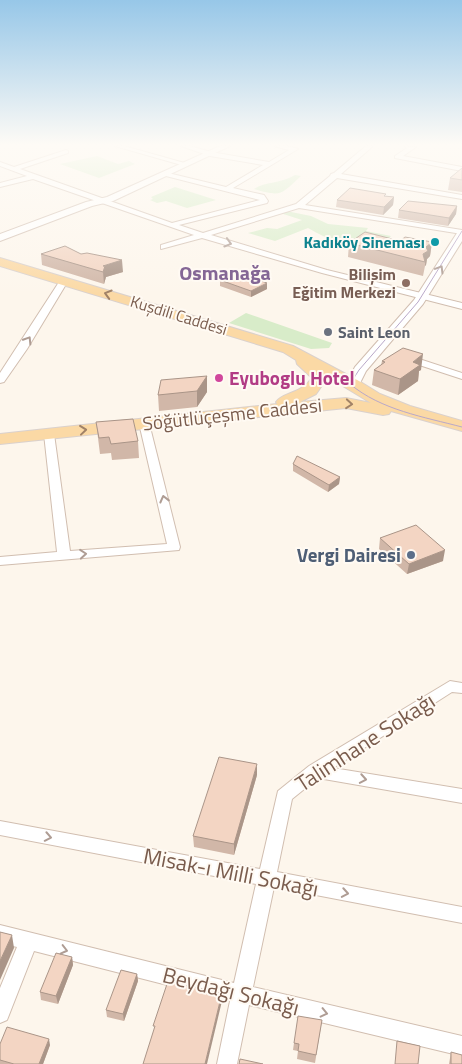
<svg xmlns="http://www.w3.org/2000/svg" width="462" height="1064" viewBox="0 0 462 1064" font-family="'Titillium Web',sans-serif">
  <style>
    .green { fill: #d8ecc9 }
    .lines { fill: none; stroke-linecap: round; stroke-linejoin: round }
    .minor-casing { stroke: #d1beb0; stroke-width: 2 }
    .tertiary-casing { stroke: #d1beb0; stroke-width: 2 }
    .primary-casing { stroke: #dad1cd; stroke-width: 2 }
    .minor { fill: #fff; fill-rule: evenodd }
    .tertiary { fill: #fff; fill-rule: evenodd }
    .primary { fill: #fbd9a5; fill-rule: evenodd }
    .tram { stroke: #b9a8c9; stroke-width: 1 }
    .wall { fill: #d1b7a8 }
    .shaded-wall { fill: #aa9588 }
    .building { fill: #f3d5c3; stroke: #aa9588 }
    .oneway { stroke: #af9d94 }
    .oneway2 { stroke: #a18267 }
    .culture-dot { fill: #0f9aa8; stroke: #fffaf3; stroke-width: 2 }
    .education-dot { fill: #8d6e63; stroke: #fffaf3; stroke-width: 2 }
    .worship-dot { fill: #6b7280; stroke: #fffaf3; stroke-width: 2 }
    .hotel-dot { fill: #d1479c; stroke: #fffaf3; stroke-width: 2 }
    .service-dot { fill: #5c6f8a; stroke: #fffaf3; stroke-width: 2 }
    .labels { text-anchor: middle; stroke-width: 4; stroke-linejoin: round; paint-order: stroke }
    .far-culture-label { font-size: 16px; font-weight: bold; fill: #0d838f; stroke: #fffaf3; text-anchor: end }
    .far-education-label { font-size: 16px; font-weight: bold; fill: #785e54; stroke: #fffaf3; text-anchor: end }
    .far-street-label { font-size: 16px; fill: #7a5c4d; stroke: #fffaf3 }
    .far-worship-label { font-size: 16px; font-weight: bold; fill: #5b616d; stroke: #fffaf3; text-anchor: start }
    .hotel-label { font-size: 19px; font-weight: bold; fill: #b23c85; stroke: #fffaf3; text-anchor: start }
    .street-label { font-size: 19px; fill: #7a5c4d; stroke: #fffaf3 }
    .service-label { font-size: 19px; font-weight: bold; fill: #4e5e75; stroke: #fffaf3; text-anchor: end }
    .far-district-label { font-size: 20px; font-weight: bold; fill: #846695; stroke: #fffaf3 }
    .near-street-label { font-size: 22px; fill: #7a5c4d; stroke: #fffaf3 }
  </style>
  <rect width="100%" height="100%" fill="#fdf6ec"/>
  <path class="green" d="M97,156L118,164L129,161L135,164L99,178L60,164Z
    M295,175L301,176C280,195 282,197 254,189C265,181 281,184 295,175Z
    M175,187L216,200L187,208L166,201L157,203L150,200L153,199L151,197Z
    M286,211L311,216L328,224L368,228L366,231L391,236L384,243C348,246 340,246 308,228L275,241L248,233L267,228L277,229L302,220L277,212Z
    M246,313L332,343L329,348L311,349L229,323Z"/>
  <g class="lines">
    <g class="minor-casing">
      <path id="minor" d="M115,146H124L188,164L185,166Z
        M181,146H190L211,152L269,162L289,150L274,146H287L298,149L233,188L264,195L268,201L267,203L179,225L203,233L296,204L330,176L331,174L334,173L366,146H373L341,174L462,195V199L337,178L305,205L462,230V234L299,208L211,235L327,270L462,303V309L322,273L202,238L161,249V245L194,235L33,179L0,187V183L27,176L0,166V162L14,167L66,150L68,151V153L20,169L172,223L260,200L162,175L161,174L164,172L226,187L263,165L210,156Z
        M404,146L416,147L403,156L462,167V171L395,158V156L407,148Z
        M61,279L68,281L27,349L4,382L0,383V373Z
        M407,355L462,373V379L404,360V356Z
        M144,420L149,423L180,547L179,550L0,565V557L57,552L44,434L49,431L54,434L70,551L167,544L139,423Z
        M450,681L462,683V693L452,692L333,768L462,789V803L318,778L292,799L277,872L462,907V923L274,887L253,987L462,1036V1056L249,1005L237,1064H217L230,1001L34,951L7,1020L0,1023V988L17,947L0,943V925L234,983L256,884L0,835V821L260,869L278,791L309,766Z"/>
    </g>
    <g class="tertiary-casing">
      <path id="tertiary" d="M220,146H230L113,201L92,206L0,241V234L86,202L107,197Z
        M462,230V241L423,304L366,371L358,387H348L346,384L355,367L414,300L457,233Z"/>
    </g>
    <g class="primary-casing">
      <path id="primary" d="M0,258L293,346L359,381L380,394L410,406L462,421V431L391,411L389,414L383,415L346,408L0,444V434L277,404L276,402C283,392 301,394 312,378L297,364L296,360L283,352L0,266ZM328,377L371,403L346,398L300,402L316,394Z"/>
    </g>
    <use href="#minor" class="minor"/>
    <use href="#tertiary" class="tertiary"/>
    <use href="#primary" class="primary"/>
    <path class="tram" d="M462,231L418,302L359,370L350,384C381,410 424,417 462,427"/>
  </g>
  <path class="wall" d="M462,168V192L448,190L450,178Z
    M386,196L394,197L393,205L383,215L336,207L337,200Z
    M457,206L456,214L448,226L398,218L399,210Z
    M400,241L432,242L430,256L427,259L426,265L425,266L423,276L348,257L349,243Z
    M41,254H81L123,272L106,277L104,284L42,265Z
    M220,280L267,289L251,297L220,286Z
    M382,361L421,370L419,371L418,381L398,395L372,385L374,370L381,365Z
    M207,376V392L197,407L159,411L158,395Z
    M96,422L138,441L139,458L112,460L111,453L100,454Z
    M293,464L340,477L339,484L328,492L293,471Z
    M380,538L443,561L407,574L379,549Z
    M257,775L234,855L194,847L193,836Z
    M72,957L73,965L58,1004L41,1000L40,992Z
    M137,974L138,981L124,1021L107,1017L106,1010Z
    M322,1020L315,1063L297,1059L298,1051L293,1050L294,1043Z
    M0,1044L50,1045L43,1064H0Z
    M451,1052L462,1064H449Z"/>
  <path class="shaded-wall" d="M394,197L393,205L383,215L384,207Z
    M457,206L456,214L448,226L449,218Z
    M432,242L430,256L427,259L426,265L425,266V262L423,254L426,247Z
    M122,260L123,272L106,277L104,284L103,272V266Z
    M267,283V289L251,297V291Z
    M423,354L421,370L419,371L418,381L398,395L400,379L413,362Z
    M207,376V392L197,407V391Z
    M340,477L339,484L328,492L329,485Z
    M445,550L443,561L407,574L409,564Z
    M257,764V775L234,855V844Z
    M12,935L14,948L0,980V961Z
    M72,957L73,965L58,1004L56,996Z
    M137,974L138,981L124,1021L123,1014Z
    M222,993V1001L207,1064H205Z
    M49,1039L50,1045L43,1064H39Z"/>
  <path class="building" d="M462,168V180L450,178Z
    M350,188L386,194L384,196L394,197L384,207L337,200Z
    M408,201L457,206L449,218L399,210Z
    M365,232L400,241L405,237L432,242L426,247L428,251L423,254L425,262L349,243Z
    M65,246L81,254L87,253L122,260L103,266H105L103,272L41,254Z
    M236,272L267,283L251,291L220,280Z
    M403,348L423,354L413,362L420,365L400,379L374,370L385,362L382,361Z
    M207,376L197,391L158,395L161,380Z
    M133,419L138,441L111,444L109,437L99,438L96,422Z
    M297,456L340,477L329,485L293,464Z
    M416,525L445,550L409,564L380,538Z
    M219,757L257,764L234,844L193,836Z
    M0,932L12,935L0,961Z
    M56,953L72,957L56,996L40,992Z
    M121,970L137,974L123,1014L106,1010Z
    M168,981L222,993L205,1064H143L155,1026H153Z
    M298,1016L322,1020L316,1055L298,1051L299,1044L294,1043Z
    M7,1027L49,1039L39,1064H14L0,1060V1044Z
    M397,1041L420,1046L418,1064H395Z
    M451,1052L462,1055V1064H451Z
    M240,1059L263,1064H239Z"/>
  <defs><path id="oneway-chevron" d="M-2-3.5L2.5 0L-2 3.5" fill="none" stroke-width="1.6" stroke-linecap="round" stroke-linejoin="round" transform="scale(1.25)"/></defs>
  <g class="oneway">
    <use href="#oneway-chevron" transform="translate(228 243) rotate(17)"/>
    <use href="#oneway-chevron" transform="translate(440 269) rotate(-59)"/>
    <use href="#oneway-chevron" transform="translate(28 340) rotate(-58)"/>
    <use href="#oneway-chevron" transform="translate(164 499) rotate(-104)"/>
    <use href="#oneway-chevron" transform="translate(83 554) rotate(-5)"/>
    <use href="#oneway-chevron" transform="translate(363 779) rotate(10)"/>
    <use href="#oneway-chevron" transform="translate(48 837) rotate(11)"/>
    <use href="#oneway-chevron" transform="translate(345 893) rotate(10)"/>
    <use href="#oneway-chevron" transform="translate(64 950) rotate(14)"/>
    <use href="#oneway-chevron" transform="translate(324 1013) rotate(13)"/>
  </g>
  <g class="oneway2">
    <use href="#oneway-chevron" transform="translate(108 294) rotate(-164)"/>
    <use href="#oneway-chevron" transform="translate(349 404) rotate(5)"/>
    <use href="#oneway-chevron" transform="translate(83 430) rotate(-6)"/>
  </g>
  <linearGradient id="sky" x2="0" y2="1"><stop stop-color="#97c7e8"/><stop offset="0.49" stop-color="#fefbf6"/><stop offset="1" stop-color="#fefbf6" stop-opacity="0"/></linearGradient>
  <rect width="462" height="295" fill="url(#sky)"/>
  <circle class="culture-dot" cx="435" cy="242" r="5"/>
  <circle class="education-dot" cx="406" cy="283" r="5"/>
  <circle class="worship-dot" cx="328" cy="332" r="5"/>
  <circle class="hotel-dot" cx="219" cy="378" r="5"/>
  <circle class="service-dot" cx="411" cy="555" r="5"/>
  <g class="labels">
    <g class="far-culture-label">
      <text x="425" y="248">Kadıköy Sineması</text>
    </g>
    <g class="far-education-label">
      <text x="396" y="280">Bilişim<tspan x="396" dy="18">Eğitim Merkezi</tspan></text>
    </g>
    <g class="far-street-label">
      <text transform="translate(179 315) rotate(17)" y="6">Kuşdili Caddesi</text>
    </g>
    <g class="far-worship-label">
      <text x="338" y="338">Saint Leon</text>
    </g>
    <g class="hotel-label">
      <text x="229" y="385">Eyuboglu Hotel</text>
    </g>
    <g class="street-label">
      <text transform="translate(232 414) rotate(-6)" y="7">Söğütlüçeşme Caddesi</text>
    </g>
    <g class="service-label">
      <text x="401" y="562">Vergi Dairesi</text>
    </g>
    <g class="far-district-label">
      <text x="225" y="280">Osmanağa</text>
    </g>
    <g class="near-street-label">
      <text transform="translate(365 742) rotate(-33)" y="8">Talimhane Sokağı</text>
      <text transform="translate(231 872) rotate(11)" y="8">Misak-ı Milli Sokağı</text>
      <text transform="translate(231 991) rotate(14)" y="8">Beydağı Sokağı</text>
    </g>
  </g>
</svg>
